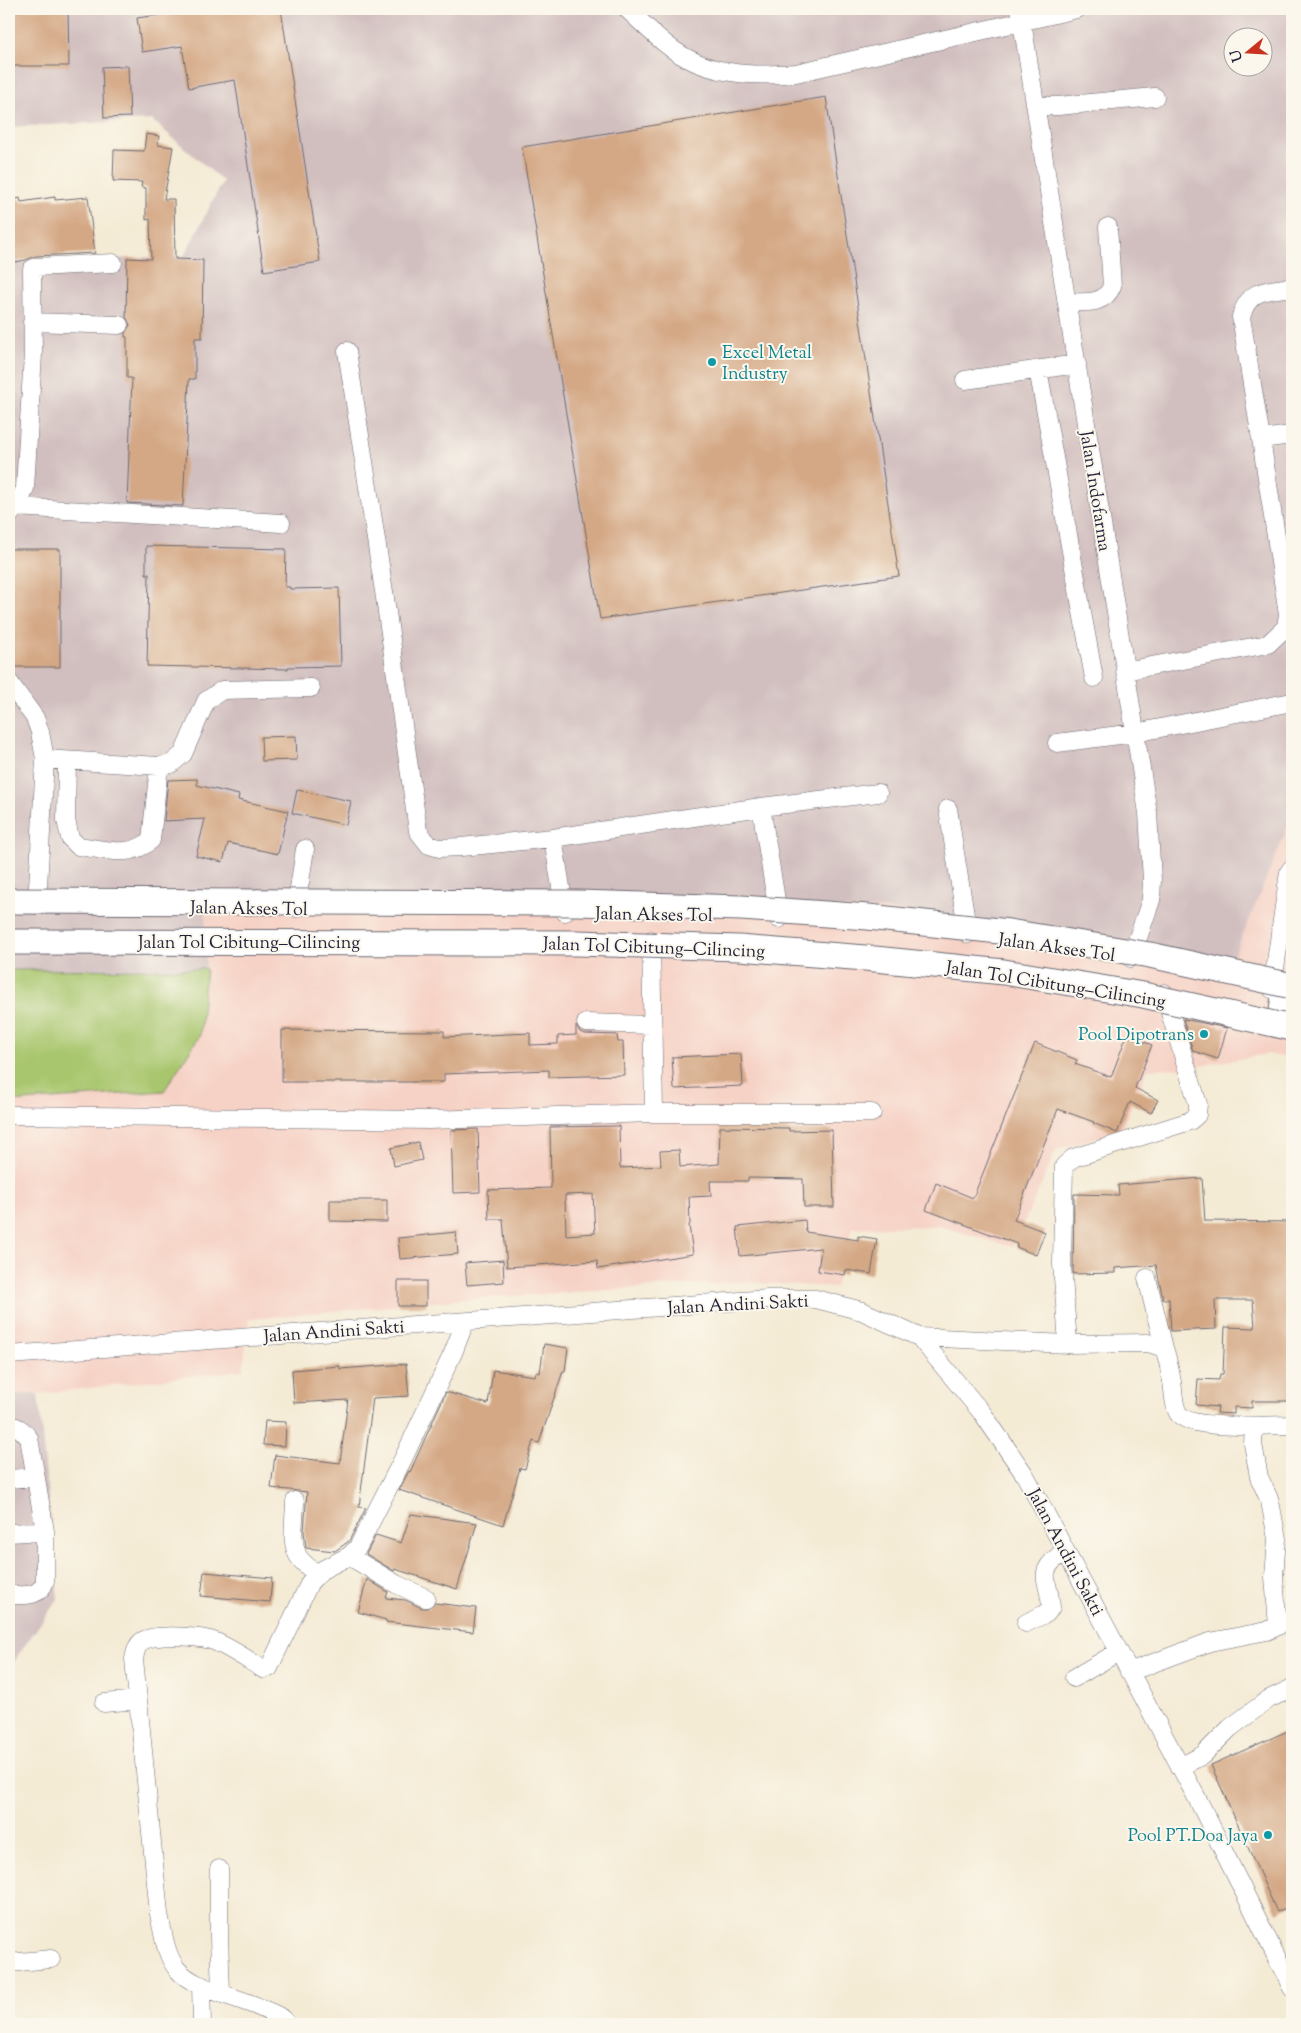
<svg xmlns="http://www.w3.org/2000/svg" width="1301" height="2033" viewBox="0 0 1301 2033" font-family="'Sorts Mill Goudy',serif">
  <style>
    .built { fill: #f6d1c5 }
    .industrial { fill: #d1bfbf; fill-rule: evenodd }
    .green { fill: #a8c66d; stroke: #657454 }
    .building { fill: #d4a885; fill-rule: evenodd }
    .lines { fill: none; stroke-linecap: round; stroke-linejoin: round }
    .minor-casing { stroke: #6c6871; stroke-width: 19 }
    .major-casing { stroke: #6c6871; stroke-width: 24 }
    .minor { stroke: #fff; stroke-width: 18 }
    .major { stroke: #fff; stroke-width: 22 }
    .highway-bridge-casing { stroke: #6c6871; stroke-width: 27; stroke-linecap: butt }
    .highway-bridge { stroke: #fff; stroke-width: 25 }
    .culture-dot { fill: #0f9aa8; stroke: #fbf7ec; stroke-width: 2 }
    .labels { text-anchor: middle; stroke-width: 4; stroke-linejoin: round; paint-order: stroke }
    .culture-label { font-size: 18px; fill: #0d838f; stroke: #fbf7ec; text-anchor: end }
    .street-label { font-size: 18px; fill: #22223b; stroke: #fbf7ec }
  </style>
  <rect width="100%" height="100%" fill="#fbf7ec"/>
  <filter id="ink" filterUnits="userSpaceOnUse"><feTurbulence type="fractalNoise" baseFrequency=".02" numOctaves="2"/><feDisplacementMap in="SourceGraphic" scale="10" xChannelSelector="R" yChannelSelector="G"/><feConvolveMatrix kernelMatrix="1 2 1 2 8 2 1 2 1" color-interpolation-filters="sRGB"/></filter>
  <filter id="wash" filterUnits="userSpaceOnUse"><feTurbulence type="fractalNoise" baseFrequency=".0096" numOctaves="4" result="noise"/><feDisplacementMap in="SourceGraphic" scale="20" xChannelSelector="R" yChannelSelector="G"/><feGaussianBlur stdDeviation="1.12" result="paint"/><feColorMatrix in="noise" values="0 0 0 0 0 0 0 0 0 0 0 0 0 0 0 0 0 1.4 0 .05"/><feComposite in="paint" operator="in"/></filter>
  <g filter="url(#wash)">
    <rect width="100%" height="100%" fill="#f4ebd5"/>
    <path class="built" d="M1292,817V1059L1267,1054L1187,1068L1148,1069L1121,1130L1057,1149L1013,1247L939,1226L852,1228L835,1287L736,1282L466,1299L249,1319L243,1370L38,1394H11L9,1102L164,1091L200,1035L206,969L204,889L891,910L1233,959Z"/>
    <path class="industrial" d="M9,9H1292V817L1233,959L891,910L205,889L206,969L9,970V263L184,256L223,181L152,120L9,127ZM1234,38H1264V68H1234Z
      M9,1394H38L58,1599L20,1652L9,1672Z"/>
    <path class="green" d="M206,969L200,1035L164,1091L9,1102V970Z"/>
    <g id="blocks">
      <path class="building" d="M9,9H68L69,66H9Z
        M201,9H281L320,262L264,271L235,80L189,88L182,46L142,52L137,18Z
        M128,66L130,117L104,118L102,67Z
        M826,97L899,576L600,619L522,147Z
        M146,134L159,136L158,145L173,147L164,199H174L175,259L203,260L202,338H195V379H189L183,506L127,503L132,378H127V337H125V333L130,325L126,317L127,258L151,259L150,219L146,220V188L141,187L142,182L113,181L114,150L144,151Z
        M55,197V200L88,197L95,253L35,256L26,260L9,263V201L20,198L21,202Z
        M146,546L286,549L285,587H290V589L339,588L341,666L288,667V669L147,666L149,574H146Z
        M9,549H60V667H9Z
        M296,736L297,760L262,761L261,737Z
        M197,779V785L239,795L238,800L288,811L278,854L228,843L223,862L196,856L205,819L164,821L168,780Z
        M297,790L351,801L346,825L292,813Z
        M1183,1019L1227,1028L1218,1059L1193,1051Z
        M576,1026L580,1032L585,1034L617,1035L618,1042H623L624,1075L549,1077V1070L444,1074V1082H282V1030L444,1031V1037L530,1033V1045L558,1044V1036L576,1035Z
        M1127,1035L1152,1045L1135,1088L1158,1100L1151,1113L1130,1102L1117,1133L1093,1123L1094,1122L1058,1109L1014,1220L1045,1232L1036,1255L1016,1247L1017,1244L926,1210L936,1183L973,1198L1035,1043L1077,1060L1075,1064L1111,1077Z
        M741,1054L743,1086L674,1089L672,1057Z
        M619,1126L620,1168L661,1166L660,1151L679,1150L680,1167L719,1164L720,1127L789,1128V1131L832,1130L834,1207H804L803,1179L748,1178V1181H710L711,1196L689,1197L690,1224L689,1225L693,1254L598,1269L597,1261L507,1267L503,1219H489L488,1190L551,1188L550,1127ZM593,1194L595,1233L566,1235L565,1195Z
        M478,1129L480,1192L453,1193L451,1130Z
        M418,1142L422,1160L394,1166L391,1148Z
        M1202,1178L1205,1221L1292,1222V1401H1252V1408L1234,1407V1414L1217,1413L1218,1407L1196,1405L1198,1379L1219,1380L1220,1374H1223L1225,1327L1255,1328L1253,1300H1215L1216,1329L1171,1331L1169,1299H1163L1156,1265L1115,1268V1273L1073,1274L1074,1194L1119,1195L1118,1185Z
        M330,1200H387V1222L330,1221Z
        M805,1220L806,1232L858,1240V1236L877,1239L871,1274L846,1270L845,1275L818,1271L821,1248L740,1256L737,1227Z
        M456,1232L458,1254L400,1259L398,1238Z
        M503,1260L504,1282L467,1285L465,1263Z
        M398,1281H426V1306H398Z
        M544,1344L568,1348L565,1371H563L539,1443L533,1441L525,1469L520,1468L503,1525L399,1490L409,1471L410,1472L446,1392L488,1404L493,1370L535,1376L536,1372L540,1373Z
        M406,1364L409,1396L373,1398L359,1507L366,1508L349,1541L335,1551L306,1548L304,1531L307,1492L271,1488L275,1455L340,1463L348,1400L294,1403L292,1370L340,1366V1369Z
        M265,1421L286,1422L285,1446L263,1445Z
        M411,1514L477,1523L457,1589L395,1569L394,1571L366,1554L376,1535L401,1543Z
        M204,1572L272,1578L270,1602L201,1596Z
        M367,1579L388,1592L386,1598L405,1600L422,1608H427L435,1603L476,1608L473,1632L386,1622V1620L358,1612Z
        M1292,1729V1905L1277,1912L1211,1765Z"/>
    </g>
  </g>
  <g filter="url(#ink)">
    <use href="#blocks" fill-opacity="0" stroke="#6c6871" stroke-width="1"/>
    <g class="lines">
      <g class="minor-casing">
        <path id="minor" d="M627,9C640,21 653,34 667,45C704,75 751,77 796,73L1077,9
          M1020,9L1148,813L1152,880L1151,900L1131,958
          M1036,106H1058L1155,97
          M1067,302C1085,302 1104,306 1112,286L1108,227
          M32,322L119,325
          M347,351L385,598L418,831L429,845L439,848L461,847L553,838L761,807L878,793
          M1038,369L1094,678
          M965,380L1077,364
          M1261,439L1241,317C1249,288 1267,291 1292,287
          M16,507L281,523
          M9,516L20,501L25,488L33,354L32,269L36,267L113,263
          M1125,671L1268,644L1286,627L1288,614L1261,439L1292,435
          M9,682L35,718L40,732L45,759L37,905
          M1057,743L1135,733L1292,702
          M45,759L159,766L171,764L183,754L206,701L222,690L311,688
          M67,761L66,820L70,838L78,846C104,849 130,859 151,840L159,766
          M761,807L779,919
          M948,809L968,934
          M553,838L565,912
          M296,908L305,849
          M651,940L654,1113
          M1272,989L1289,872L1292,868
          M586,1023L651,1025
          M9,1115L429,1120L654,1113H872
          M1147,1278L1164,1348
          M919,1337L1068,1344L1148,1343L1164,1348C1168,1359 1170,1371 1172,1382C1174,1392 1173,1404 1178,1413C1189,1431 1272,1425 1292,1425
          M1068,1344L1062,1264L1064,1166L1073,1158L1190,1121L1197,1115L1198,1104L1164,993
          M9,1355L768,1299H816L862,1311L919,1337L983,1414L1025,1475L1198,1800L1292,1988
          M9,1426C18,1425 23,1431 29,1438L45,1531V1581C40,1598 24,1595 9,1595
          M9,1479L35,1477
          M295,1501C295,1519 289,1544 300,1559C305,1565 312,1570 318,1575
          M9,1533L45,1531
          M349,1556L396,1584L426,1598
          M1026,1623L1047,1613L1051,1607C1049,1577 1034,1573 1065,1551
          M1129,1672L1210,1642L1267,1631L1278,1626L1274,1577L1277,1539L1270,1501L1259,1477L1253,1444L1254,1426
          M1074,1678L1118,1652
          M104,1703L138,1700
          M1180,1767L1203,1755L1230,1728L1269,1699L1292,1688
          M219,1869V1937L221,1992
          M9,1963L51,1959
          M201,1985L202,2024
          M287,2024C281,2015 271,2013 261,2008C238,1997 193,1989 177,1969C165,1954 163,1932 159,1914L134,1659C135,1654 136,1646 141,1642C151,1633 204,1636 216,1642C232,1649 248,1660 263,1669L269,1668L310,1582L322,1570L349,1556L358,1547L403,1459L453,1353L465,1322"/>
      </g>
      <g class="major-casing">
        <path id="major" d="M1280,1015L1283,992"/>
      </g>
      <use href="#minor" class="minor"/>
      <use href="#major" class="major"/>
      <g class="highway-bridge-casing">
        <path id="highway-bridge" d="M9,901L578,903L741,908L868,917L1009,932L1150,955L1292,986
          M9,942L577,943L739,948L865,958L1004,972L1143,995L1292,1028"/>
      </g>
      <use href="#highway-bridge" class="highway-bridge"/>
    </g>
  </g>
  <g class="culture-dot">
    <circle cx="712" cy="362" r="5"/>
    <circle cx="1204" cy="1034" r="5"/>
    <circle cx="1268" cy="1835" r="5"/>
  </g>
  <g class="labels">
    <g class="culture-label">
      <text x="722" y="358" text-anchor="start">Excel Metal<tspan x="722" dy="21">Industry</tspan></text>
      <text x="1194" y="1040">Pool Dipotrans</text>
      <text x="1258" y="1841">Pool PT.Doa Jaya</text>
    </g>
    <g class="street-label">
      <text transform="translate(1096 491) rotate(81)" y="6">Jalan Indofarma</text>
      <text transform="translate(249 908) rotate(1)" y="6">Jalan Akses Tol</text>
      <text transform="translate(654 914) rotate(1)" y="6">Jalan Akses Tol</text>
      <text x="249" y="948">Jalan Tol Cibitung–Cilincing</text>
      <text transform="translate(654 947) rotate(2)" y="6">Jalan Tol Cibitung–Cilincing</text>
      <text transform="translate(1057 947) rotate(8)" y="6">Jalan Akses Tol</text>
      <text transform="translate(1056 984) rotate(9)" y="6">Jalan Tol Cibitung–Cilincing</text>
      <text transform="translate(738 1304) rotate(-3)" y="6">Jalan Andini Sakti</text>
      <text transform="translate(334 1331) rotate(-4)" y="6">Jalan Andini Sakti</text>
      <text transform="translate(1066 1552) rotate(62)" y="6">Jalan Andini Sakti</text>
    </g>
  </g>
  <rect width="1301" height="2033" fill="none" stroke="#fbf7ec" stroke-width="30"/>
  <g transform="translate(1248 52) rotate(252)"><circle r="24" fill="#fbf7ec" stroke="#a4a2a5"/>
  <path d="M0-4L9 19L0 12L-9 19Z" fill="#c8321e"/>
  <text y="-8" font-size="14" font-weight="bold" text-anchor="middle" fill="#22223b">U</text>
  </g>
</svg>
